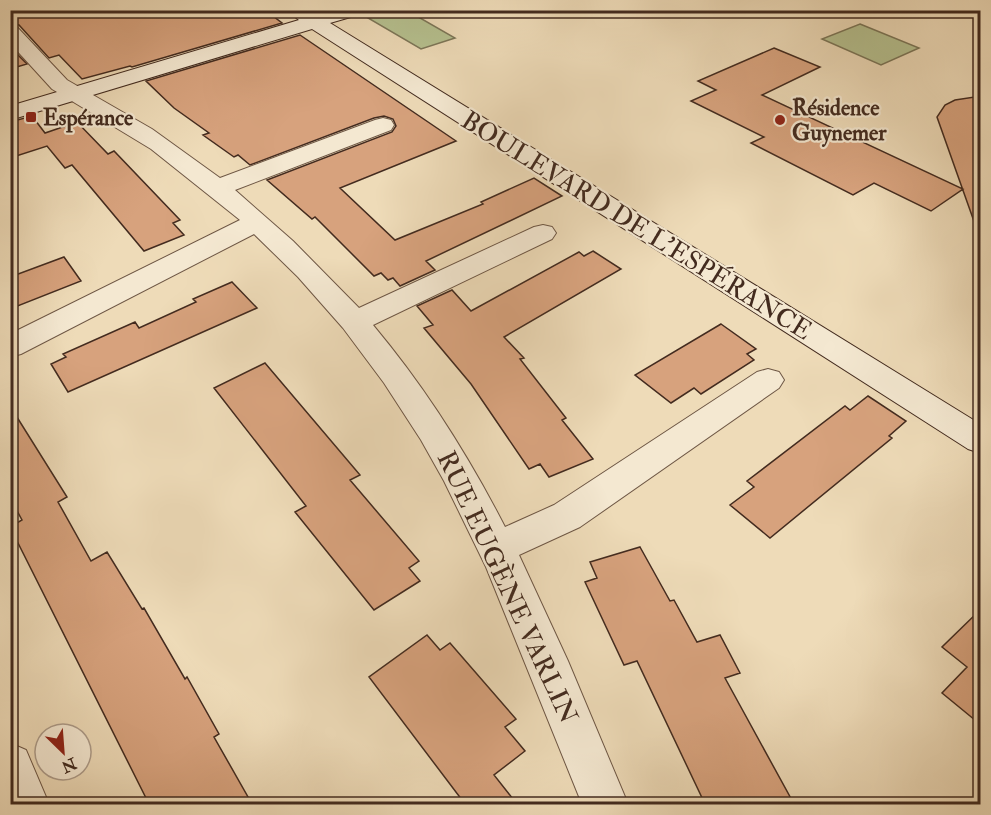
<svg xmlns="http://www.w3.org/2000/svg" width="991" height="815" viewBox="0 0 991 815" font-family="'IM FELL Double Pica',serif">
  <style>
    .green { fill: #b6c190; stroke: #7c7658; stroke-width: 1.5 }
    .building { fill: #d7a27d; stroke: #432b1f; stroke-width: 1.5 }
    .lines { fill: none; stroke-linecap: round; stroke-linejoin: round }
    .street-casing { stroke: #6e5745; stroke-width: 2 }
    .secondary-casing { stroke: #432b1f; stroke-width: 2 }
    .street { fill: #f4e8d1; fill-rule: evenodd }
    .secondary { fill: #f4e8d1; fill-rule: evenodd }
    .poi-dot { fill: #8f2418; stroke: #f4e8d1; stroke-width: 2 }
    .labels { text-anchor: middle; stroke-width: 4.5; stroke-linejoin: round; paint-order: stroke }
    .far-poi-label { font-size: 22px; font-weight: bold; fill: #432b1f; stroke: #f4e8d1; text-anchor: start }
    .street-label { font-size: 26px; fill: #432b1f; stroke: #f4e8d1 }
  </style>
  <rect width="100%" height="100%" fill="#eedbb8"/>
  <filter id="stains"><feTurbulence type="fractalNoise" baseFrequency=".00333" numOctaves="4"/><feColorMatrix values="0 0 0 0 .2 0 0 0 0 .09 0 0 0 0 .02 0 0 0 .5 -.17"/></filter>
  <radialGradient id="worn" r=".72"><stop offset=".6" stop-color="#630" stop-opacity="0"/><stop offset="1" stop-color="#630" stop-opacity=".3"/></radialGradient>
  <path class="green" d="M392,11H408L455,38L421,49L368,18Z
    M860,24L919,48L881,65L822,39Z"/>
  <path class="building" d="M10,10H265L282,23L132,67L130,66L82,79L59,55L49,58L19,25L10,23Z
    M300,35L456,141L340,188L395,240L483,204L481,202L534,178L562,196L426,261L435,270L400,286L393,278L388,280L381,273L374,276L315,217L312,219L267,180L392,132L396,126L393,119L384,116L374,118L250,165L238,155L234,157L203,135L209,133L174,108L146,81Z
    M10,47L27,64L10,69Z
    M774,48L820,67L762,95L963,189L931,211L874,183L853,195L751,143L764,137L691,101L716,90L698,81Z
    M981,96V227H976L937,117L945,105L955,100Z
    M32,116L45,133L77,122L108,154L114,151L180,220L173,223L184,235L144,251L72,165L65,168L47,146L10,158V122Z
    M593,251L621,269L504,337L524,358L520,359L566,418L562,420L593,459L549,477L540,464L529,469L471,384L424,328L433,325L417,306L452,290L471,311L579,252L584,256Z
    M64,257L81,281L10,309V277Z
    M232,282L257,308L68,392L51,364L66,357L63,354L135,322L139,328L196,302L193,299Z
    M721,324L756,349L747,354L754,360L701,394L694,388L671,403L635,375Z
    M265,363L360,475L350,480L419,561L409,568L420,581L374,610L295,512L306,506L214,388Z
    M868,396L906,421L889,436L892,438L770,538L730,505L754,487L747,481L845,406L850,410Z
    M10,406L67,497L58,502L91,561L107,552L142,609L144,608L185,679L187,677L219,734L214,737L252,804H149L10,527L22,520L10,498Z
    M640,547L670,601L674,600L697,642L720,635L740,673L725,678L794,804H705L637,661L624,665L585,582L597,578L590,562Z
    M981,609V725L942,693L967,667L942,647Z
    M427,635L440,650L450,643L516,719L505,727L525,751L494,775L517,804H465L369,677Z"/>
  <g class="lines">
    <g class="street-casing">
      <path id="street" d="M10,25L17,27L67,80L152,129L220,178L375,120L383,118L391,120L394,125L391,130L235,190L293,241L359,308L534,227L543,225L552,227L556,233L552,239L373,325C425,387 468,455 505,527L554,505L757,372L768,369L779,372L784,380L779,388L580,527L519,555L568,661L628,804H582L486,567L444,481L421,440L384,383L343,328L298,277L254,234L21,354L10,357V334L240,220L151,149L52,89L10,43Z
        M10,743L26,750L49,804H10Z"/>
    </g>
    <g class="secondary-casing">
      <path id="secondary" d="M286,10H309L316,15L332,10H363L361,14L330,23L980,424V453L968,449L312,29L10,120V106L299,20Z"/>
    </g>
    <use href="#street" class="street"/>
    <use href="#secondary" class="secondary"/>
  </g>
  <g class="poi-dot">
    <rect x="25" y="111" width="12" height="12" rx="3"/>
    <circle cx="780" cy="120" r="6"/>
  </g>
  <g class="labels">
    <g class="far-poi-label">
      <text x="792" y="115">Résidence<tspan x="792" dy="25">Guynemer</tspan></text>
      <text x="43" y="125">Espérance</text>
    </g>
    <g class="street-label">
      <text transform="translate(637 225) rotate(32)" y="9">BOULEVARD DE L'ESPÉRANCE</text>
      <text transform="translate(508 587) rotate(65)" y="9">RUE EUGÈNE VARLIN</text>
    </g>
  </g>
  <rect width="991" height="815" fill="none" stroke="#eedbb8" stroke-width="36"/>
  <rect x="12" y="12" width="967" height="791" fill="none" stroke="#432b1f" stroke-width="3"/>
  <rect x="18" y="18" width="955" height="779" fill="none" stroke="#432b1f" stroke-width="1.5"/>
  <g transform="translate(63 752) rotate(155)"><circle r="28" fill="#f4e8d1" stroke="#ad9c8a" stroke-width="1.5"/>
  <path d="M0-4.5L10 22L0 15L-10 22Z" fill="#8f2418"/>
  <text y="-9" font-size="16" font-weight="bold" text-anchor="middle" fill="#432b1f">N</text>
  </g>
  <rect width="100%" height="100%" filter="url(#stains)"/>
  <rect width="100%" height="100%" fill="url(#worn)"/>
</svg>
